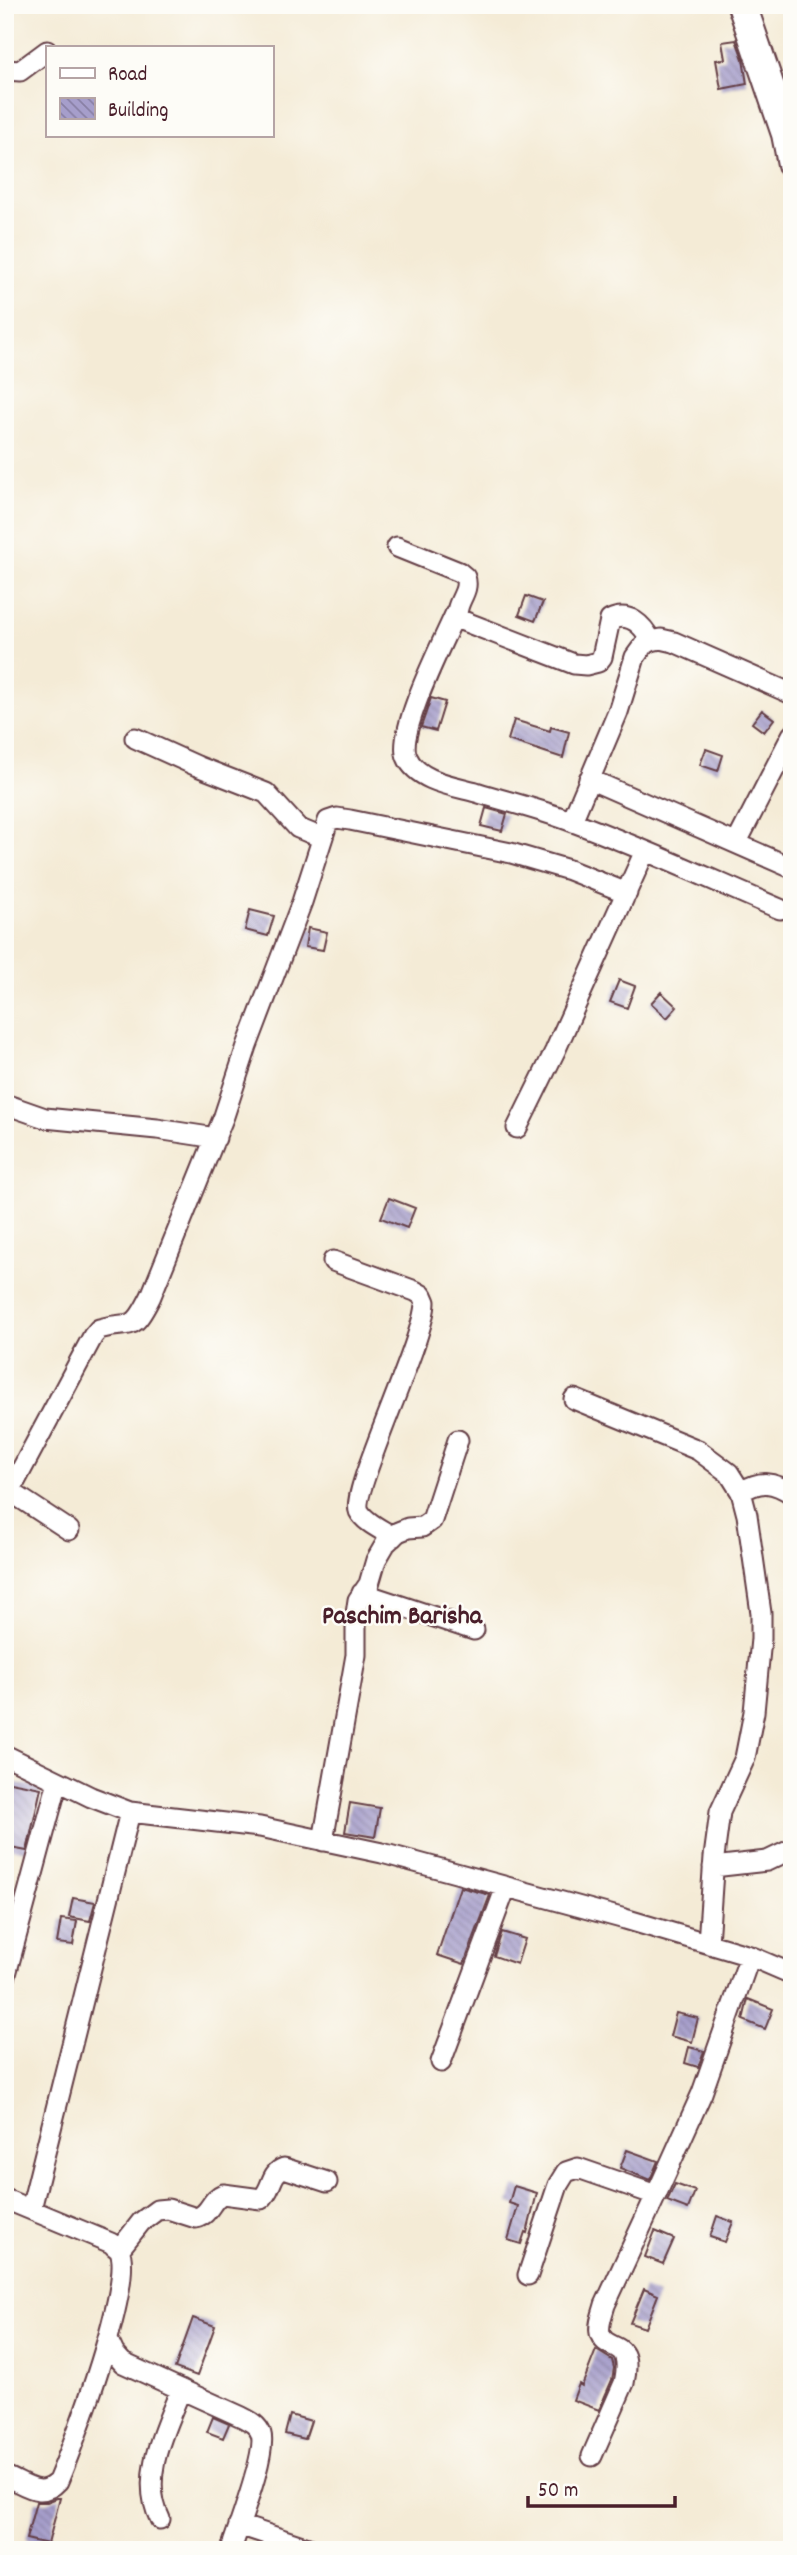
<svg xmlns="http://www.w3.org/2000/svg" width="797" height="2555" viewBox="0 0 797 2555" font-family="Dekko,sans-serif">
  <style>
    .building { fill: url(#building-back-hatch) }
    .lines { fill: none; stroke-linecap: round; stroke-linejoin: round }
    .street-casing { stroke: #643e45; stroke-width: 23 }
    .secondary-casing { stroke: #643e45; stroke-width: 32 }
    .street { stroke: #fff; stroke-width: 19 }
    .secondary { stroke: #fff; stroke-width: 28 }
    .labels { text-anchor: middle; stroke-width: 5; stroke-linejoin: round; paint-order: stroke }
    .neighbourhood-label { font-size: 26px; font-weight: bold; fill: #4a1f2b; stroke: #fdfcf7 }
  </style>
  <defs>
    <pattern id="building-back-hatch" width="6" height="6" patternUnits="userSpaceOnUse" patternTransform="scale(1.75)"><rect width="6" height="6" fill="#a69ecb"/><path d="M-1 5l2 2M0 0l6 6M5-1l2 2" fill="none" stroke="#8980a5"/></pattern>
  </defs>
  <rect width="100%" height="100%" fill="#fdfcf7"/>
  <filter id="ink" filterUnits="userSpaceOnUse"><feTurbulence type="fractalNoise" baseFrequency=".0143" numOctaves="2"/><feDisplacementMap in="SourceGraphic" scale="14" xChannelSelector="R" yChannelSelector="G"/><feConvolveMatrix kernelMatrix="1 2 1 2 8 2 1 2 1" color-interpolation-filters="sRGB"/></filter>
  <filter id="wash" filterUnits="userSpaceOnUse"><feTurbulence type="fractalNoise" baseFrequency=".00686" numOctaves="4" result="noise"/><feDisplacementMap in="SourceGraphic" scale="28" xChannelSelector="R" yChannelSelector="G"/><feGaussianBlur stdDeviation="1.57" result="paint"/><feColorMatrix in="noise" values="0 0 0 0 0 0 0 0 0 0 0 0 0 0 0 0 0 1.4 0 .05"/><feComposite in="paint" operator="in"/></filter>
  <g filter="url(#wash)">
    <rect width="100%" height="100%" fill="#f4ebd6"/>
    <g id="blocks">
      <path class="building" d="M736,40L743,59L747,84L721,89L716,60L725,59L722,42Z
        M526,596L543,602L535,621L519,615Z
        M431,698L445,702L436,731L421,727Z
        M762,710L774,719L764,732L752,723Z
        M514,720L550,731L551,727L569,732L563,758L508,740Z
        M706,749L723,755L718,771L700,765Z
        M486,808L507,814L502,831L481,826Z
        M250,910L274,916L268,936L245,930Z
        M308,928L327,932L323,950L305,947Z
        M619,980L635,986L627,1008L610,1002Z
        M661,992L677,1007L667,1018L651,1003Z
        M389,1198L415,1208L407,1228L381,1218Z
        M5,1781L41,1788L27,1851L5,1847Z
        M350,1803L380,1808L375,1837L345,1832Z
        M460,1887L490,1895L464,1964L437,1955Z
        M73,1898L95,1902L90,1921L69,1917Z
        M61,1919L77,1921L73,1945L57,1943Z
        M502,1932L525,1939L517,1964L494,1956Z
        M748,1999L773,2009L765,2029L743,2020Z
        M676,2013L698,2018L692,2042L670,2036Z
        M689,2047L704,2051L698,2067L685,2063Z
        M627,2150L658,2161L650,2180L620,2168Z
        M675,2184L695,2191L688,2209L667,2201Z
        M514,2186L537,2193L527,2233L525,2232L521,2244L508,2240L518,2206L509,2203Z
        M717,2216L733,2222L725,2242L710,2237Z
        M655,2231L674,2239L663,2264L645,2257Z
        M644,2289L658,2295L645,2328L630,2323Z
        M193,2318L215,2326L197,2376L175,2368Z
        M596,2350L612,2360L614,2368L612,2380L599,2410L573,2400L579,2384L582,2386Z
        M290,2415L311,2421L305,2439L285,2434Z
        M213,2417L229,2424L223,2438L207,2432Z
        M57,2498H60L48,2544L26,2539L36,2502H47Z"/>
    </g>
  </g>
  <g filter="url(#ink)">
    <use href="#blocks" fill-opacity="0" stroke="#643e45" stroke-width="2"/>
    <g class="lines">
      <g class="street-casing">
        <path id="street" d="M5,70L20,71L47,51
          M397,547L459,572L465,577C471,593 453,603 458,619L574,664L586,665L598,662L602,657L610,620C629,611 643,625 651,641
          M456,612C444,640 396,732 407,757C417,781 454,786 476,792C508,802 542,810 573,822C643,848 712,880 780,909
          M135,738L197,766L266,793L298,828L322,838
          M589,779L792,868
          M572,821L618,712L635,657L643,646L651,641L661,639L674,642L792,694
          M737,842L792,735
          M5,1104L45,1118L157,1129L216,1138
          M517,1128L555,1051L645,851
          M333,1261L415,1291L422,1295L425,1302C425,1340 350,1491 359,1511C365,1523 383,1530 393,1537
          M574,1399L698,1450L729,1473L741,1492L747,1515L761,1613V1639L754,1712L745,1758L720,1812L714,1857L708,1943
          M5,1488L69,1530
          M10,1491L93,1336L99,1329C133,1319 131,1336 151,1296L224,1116L247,1046L302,902L328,821L337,818L350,820L511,853L569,870L627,893
          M741,1492C760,1480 773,1481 792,1494
          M362,1593L474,1630
          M5,1755L91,1797L130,1812L260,1827L382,1853L625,1919L750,1956L792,1974
          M323,1841L356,1655V1614L358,1600L369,1584L376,1560L386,1543L398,1532L408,1528L422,1527L432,1520L458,1440
          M713,1867L767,1861L792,1849
          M5,1978L58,1781
          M441,2062L506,1887
          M656,2195L702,2093L750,1956
          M5,2199L111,2243C111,2244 119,2250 119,2250C136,2279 73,2446 58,2481C41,2500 25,2484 5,2476
          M31,2209L130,1812
          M119,2250L141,2222L157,2210L168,2209L196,2218C211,2214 210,2199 223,2194L261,2199C273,2190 269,2173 284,2168L327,2182
          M528,2275L558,2185L566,2172L578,2168L656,2195L605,2305C603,2313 598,2324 600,2333C606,2354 634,2336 624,2383L592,2456
          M108,2340L114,2353L123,2363L242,2417C250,2421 258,2425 261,2434C267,2453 238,2527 231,2550
          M160,2519C139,2477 165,2429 181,2389
          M239,2525L314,2550"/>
      </g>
      <g class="secondary-casing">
        <path id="secondary" d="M742,5L786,134L792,164"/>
      </g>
      <use href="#street" class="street"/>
      <use href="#secondary" class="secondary"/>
    </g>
  </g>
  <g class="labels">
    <g class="neighbourhood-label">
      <text x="402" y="1623">Paschim Barisha</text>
    </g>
  </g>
  <rect width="797" height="2555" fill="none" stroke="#fdfcf7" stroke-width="28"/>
  <rect x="46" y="46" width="228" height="91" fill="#fdfcf7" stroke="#b5a4a5" stroke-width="2"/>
  <rect x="60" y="68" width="35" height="10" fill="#ffffff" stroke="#b5a4a5" stroke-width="2"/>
  <text x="108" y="80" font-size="21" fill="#4a1f2b">Road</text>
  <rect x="60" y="98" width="35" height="21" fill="url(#building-back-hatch)" stroke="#b5a4a5" stroke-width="2"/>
  <text x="108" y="116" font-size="21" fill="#4a1f2b">Building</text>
  <path d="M528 2496v10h147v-10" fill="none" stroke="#4a1f2b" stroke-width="3.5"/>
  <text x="538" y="2496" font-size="21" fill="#4a1f2b" stroke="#fdfcf7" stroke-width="5" paint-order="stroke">50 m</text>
</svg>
